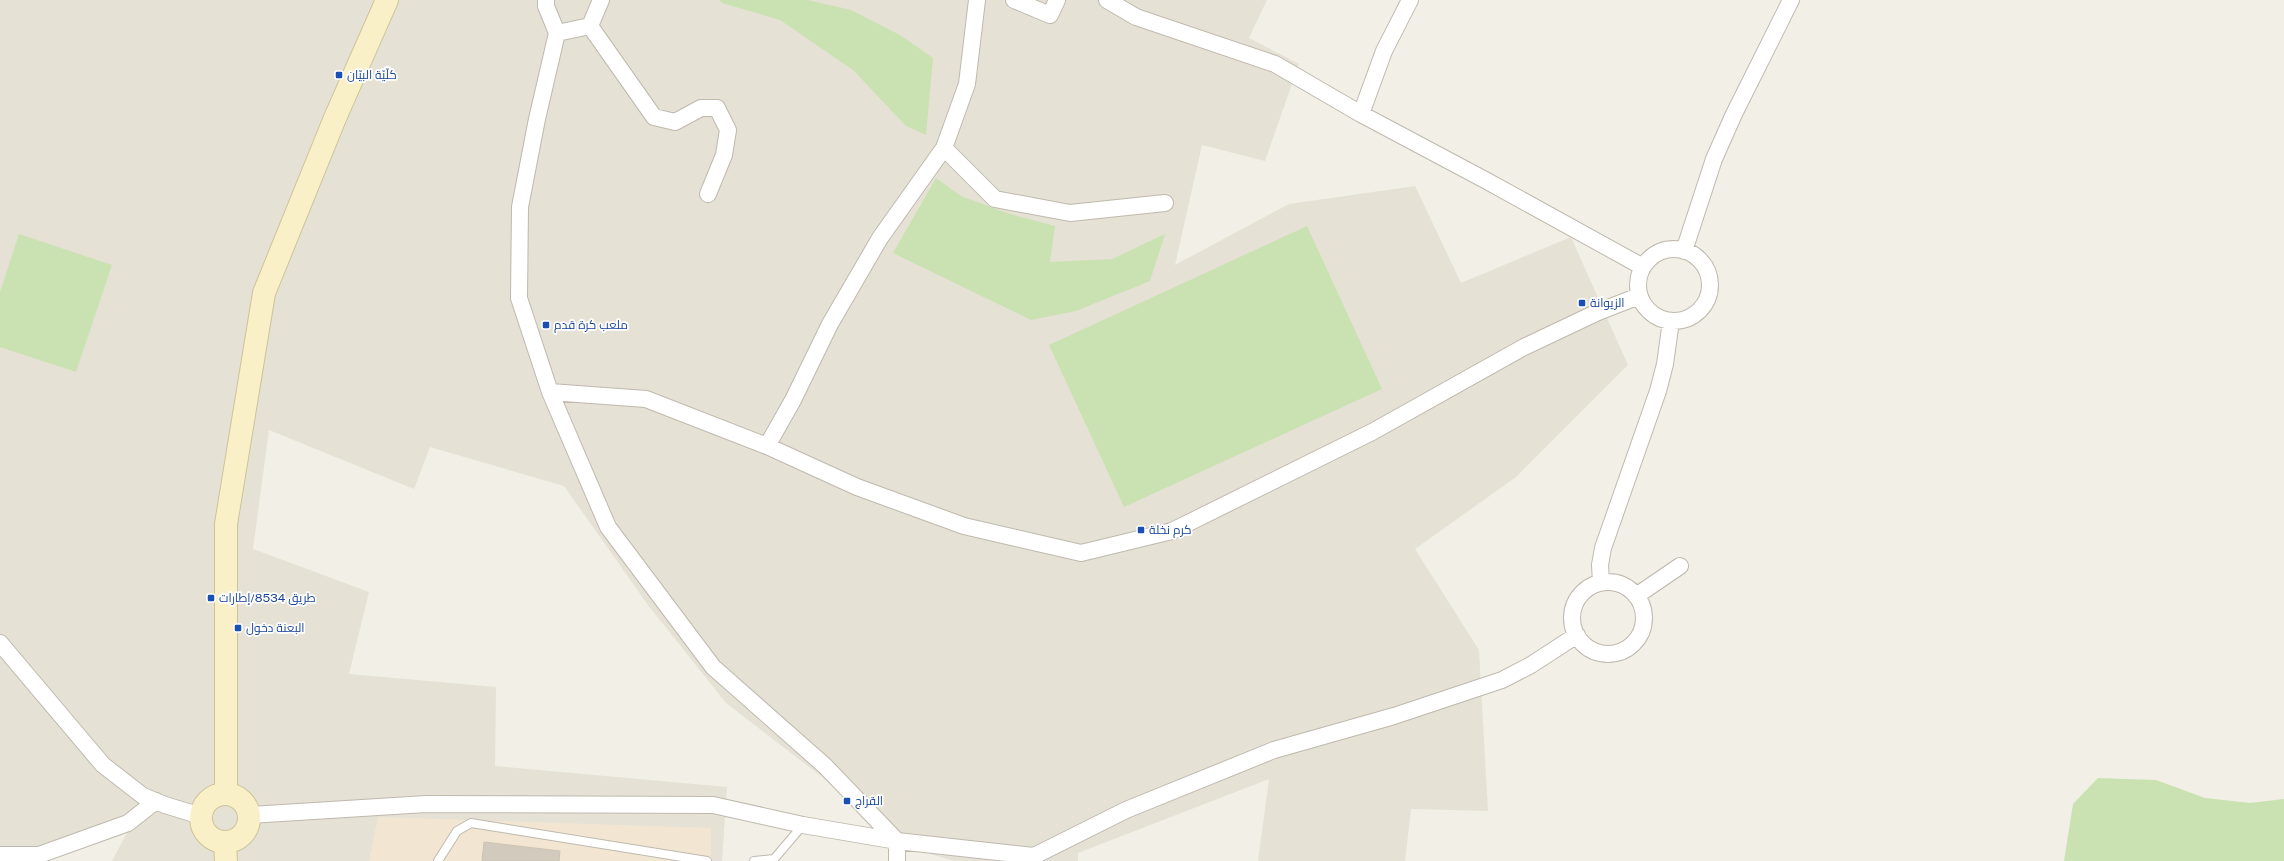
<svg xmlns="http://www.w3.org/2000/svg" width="2284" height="861" viewBox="0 0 2284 861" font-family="'Public Sans',Cairo,sans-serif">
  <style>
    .residential { fill: #e5e1d5 }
    .commercial { fill: #f2e6d3 }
    .green { fill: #cae2b2 }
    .building { fill: #d2cbbd; stroke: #ccc3b1 }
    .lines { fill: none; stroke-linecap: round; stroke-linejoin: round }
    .service-casing { stroke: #bfb9ad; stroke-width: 10 }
    .minor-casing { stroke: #bfb9ad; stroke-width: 18 }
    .secondary-casing { stroke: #cdc399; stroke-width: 24 }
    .service { stroke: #fff; stroke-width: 8 }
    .minor { stroke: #fff; stroke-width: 16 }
    .secondary { stroke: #f9f0c8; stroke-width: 22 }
    .transit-dot { fill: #1a4fb4; stroke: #fff; stroke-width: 1.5 }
    .labels { text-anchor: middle; stroke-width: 3.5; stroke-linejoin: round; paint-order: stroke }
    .transit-label { font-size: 12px; fill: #164399; stroke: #fff; text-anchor: start }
  </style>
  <rect width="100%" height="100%" fill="#f1efe6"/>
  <path class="residential" d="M0,0H1267L1249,38L1299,64L1265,161L1202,145L1175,265L1289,204L1415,186L1461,283L1571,237L1628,365L1516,477L1415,549L1479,650L1488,811L1411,809L1405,861H1258L1269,779L1078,853V861H954L917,850L726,703L648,605L564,486L430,447L414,489L269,430L253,549L369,592L349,674L496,687L495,766L727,787L722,861H112L129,829L0,856Z"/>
  <path class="commercial" d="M378,817L711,828V861H369Z"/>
  <path class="green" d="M719,0H808L851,10L900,35L933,58L926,135L906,126L853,70L780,20L722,3Z
    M936,178L961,196L1007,213L1055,226L1050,262L1112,259L1165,234L1150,281L1076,311L1031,320L893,253Z
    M1307,226L1382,389L1124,507L1049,345Z
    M19,234L112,265L76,372L0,347V292Z
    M2098,778L2156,780L2205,798L2250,803L2284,799V861H2064L2073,804Z"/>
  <path class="building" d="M484,842L560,851L559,861H482Z"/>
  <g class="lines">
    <g class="service-casing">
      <path id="service" d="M438,861L457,831L471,823L707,861
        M754,861L774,859L803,825"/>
    </g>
    <g class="minor-casing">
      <path id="minor" d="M546,0V6L557,33L590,26L601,0
        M1014,0L1050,15L1057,0
        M1107,0L1136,17L1275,64L1361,114L1487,181L1643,267
        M590,26L654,117L675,122L701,108H717L728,130L724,155L708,194
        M557,33L537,119L520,207L519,298L550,392L608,527L713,667L825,766L897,841L1034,856L1126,810L1274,750L1394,716L1502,680L1531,665L1577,635
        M1361,114L1384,51L1410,0
        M944,148L995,199L1070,213L1165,203
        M1638 285a36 36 0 1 1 72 0a36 36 0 1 1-72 0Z
        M1684,251L1714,159L1734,114L1791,0
        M550,392L646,399L767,446L857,487L964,526L1081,553L1172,531L1372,432L1524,347L1598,312L1639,296
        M767,446L793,400L830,324L880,238L944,148L967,84L977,0
        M1601,582L1600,565L1603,548L1658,391L1665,364L1671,321
        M1572 618a36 36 0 1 1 72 0a36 36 0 1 1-72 0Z
        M1636,596L1680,566
        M0,643L103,765L143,796L165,805L201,816
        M249,815L426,804L713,805L803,825L897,841V861
        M0,855H39L128,823L156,801"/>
    </g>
    <g class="secondary-casing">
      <path id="secondary" d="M201 818a24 24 0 1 1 48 0a24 24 0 1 1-48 0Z
        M226,794V524L264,293L335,118L387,0
        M225,842L226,861"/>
    </g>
    <use href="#service" class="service"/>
    <use href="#minor" class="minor"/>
    <use href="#secondary" class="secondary"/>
  </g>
  <g class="transit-dot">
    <rect x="335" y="71" width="8" height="8" rx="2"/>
    <rect x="1578" y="299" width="8" height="8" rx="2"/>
    <rect x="542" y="321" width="8" height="8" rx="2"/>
    <rect x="1137" y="526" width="8" height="8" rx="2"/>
    <rect x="207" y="594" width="8" height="8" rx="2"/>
    <rect x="234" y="624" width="8" height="8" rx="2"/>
    <rect x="843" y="797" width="8" height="8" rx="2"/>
  </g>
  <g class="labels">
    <g class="transit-label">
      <text x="347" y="79">كلّيّة البيّان</text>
      <text x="1590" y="307">الزيوانة</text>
      <text x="554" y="329">ملعب كرة قدم</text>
      <text x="1149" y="534">كرم نخلة</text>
      <text x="219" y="602">طريق 8534/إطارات</text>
      <text x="246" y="632">البعنة دخول</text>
      <text x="855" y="805">القراج</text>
    </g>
  </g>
</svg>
